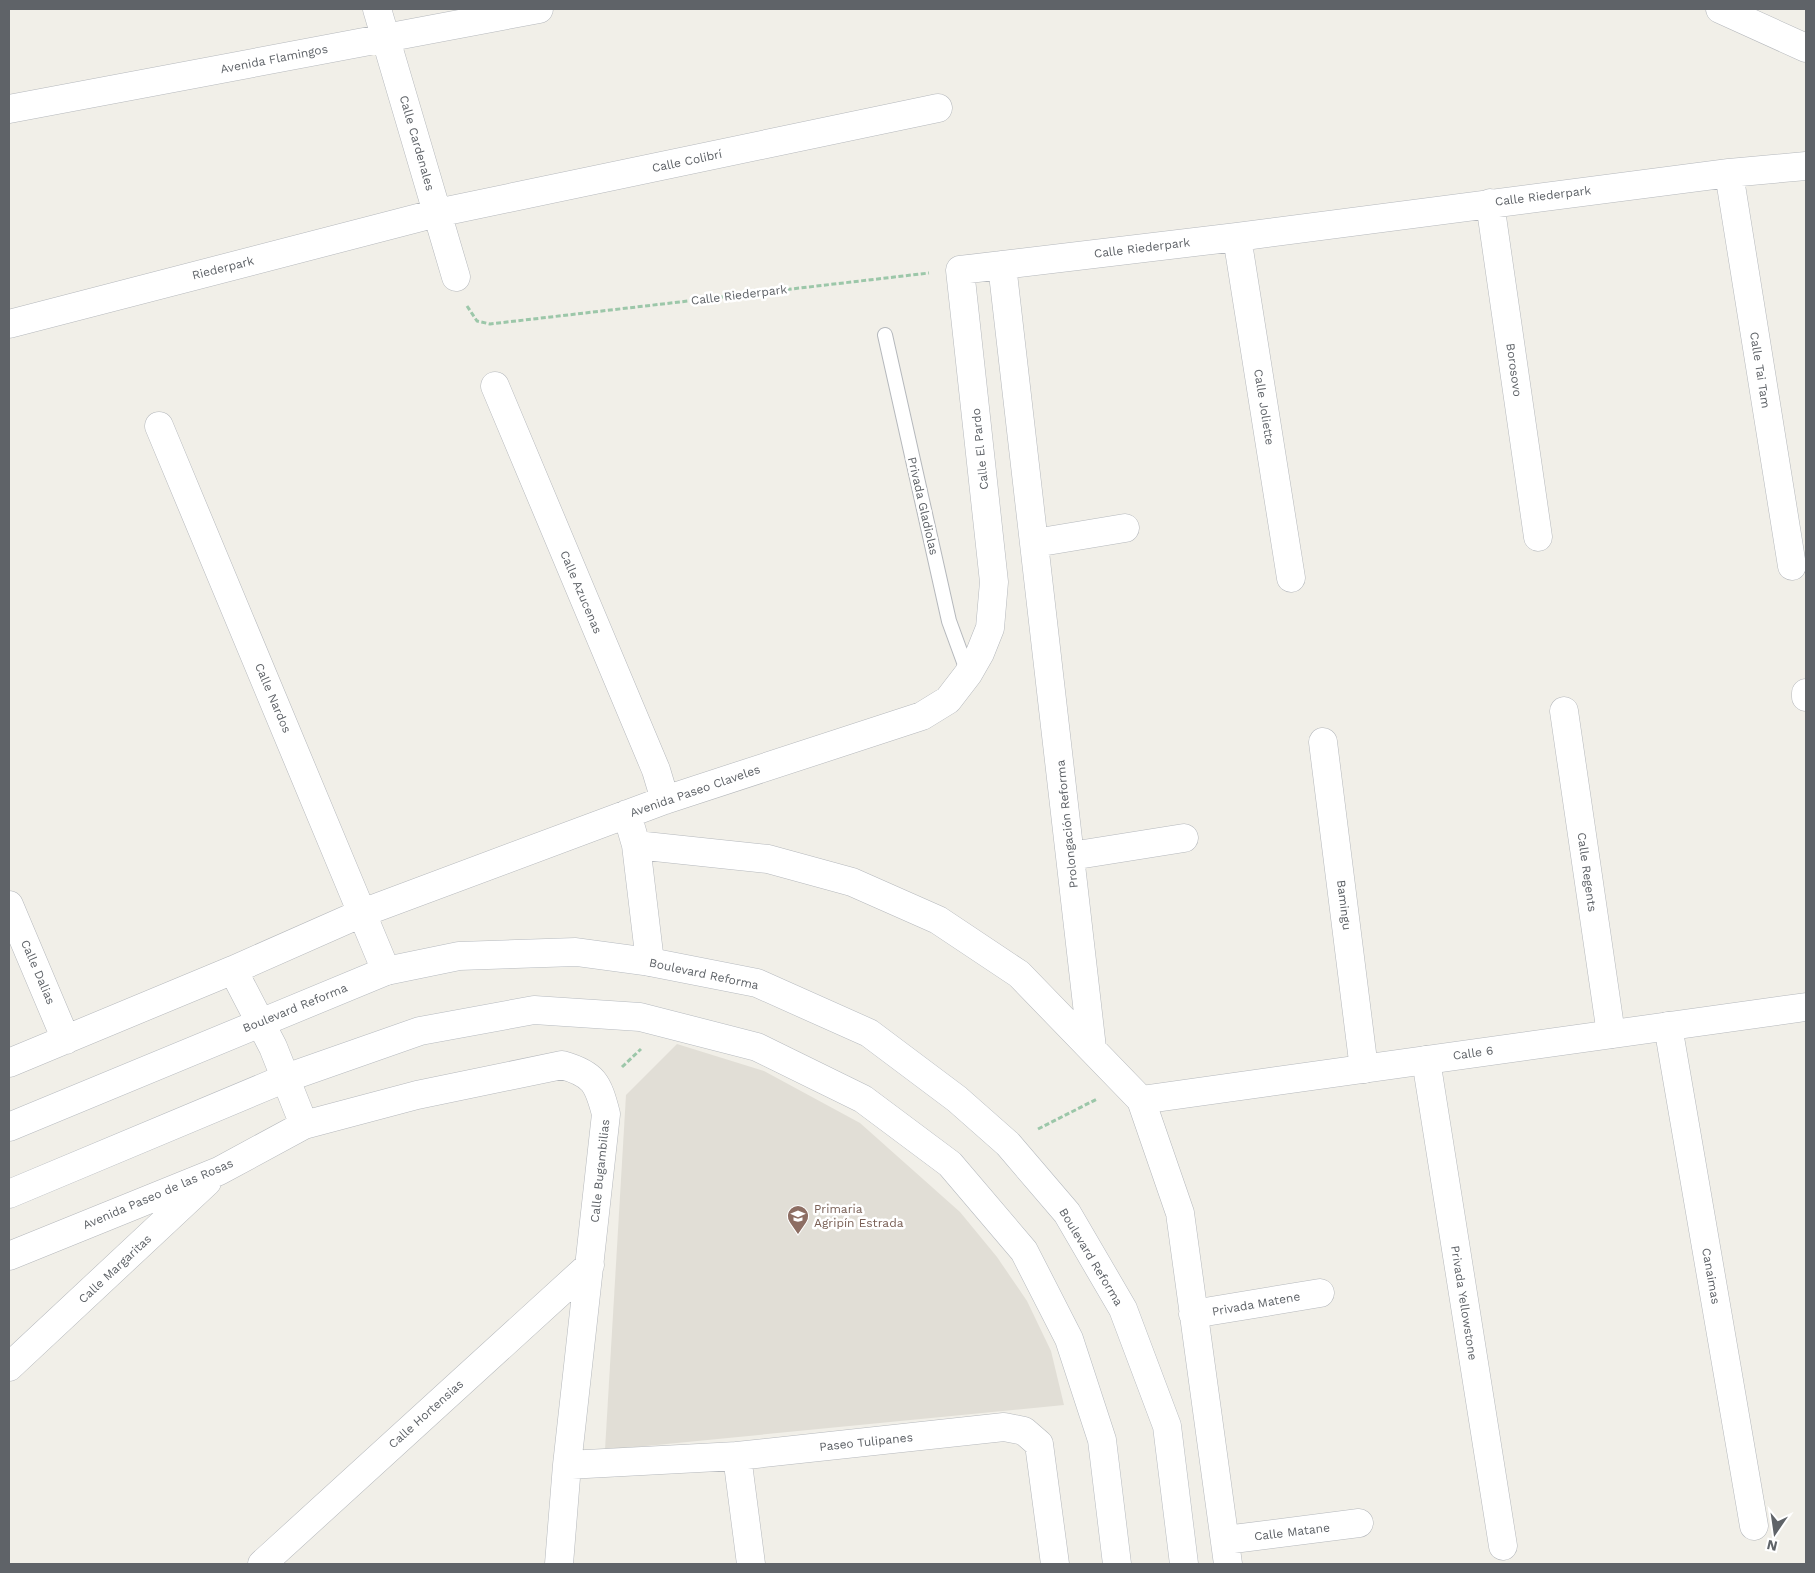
<svg xmlns="http://www.w3.org/2000/svg" width="1815" height="1573" viewBox="0 0 1815 1573" font-family="'Work Sans',sans-serif">
  <style>
    .education { fill: #e1ded6 }
    .lines { fill: none; stroke-linecap: round; stroke-linejoin: round }
    .service-casing { stroke: #b5b8bc; stroke-width: 16 }
    .minor-casing { stroke: #b5b8bc; stroke-width: 29 }
    .tertiary-casing { stroke: #b5b8bc; stroke-width: 29 }
    .secondary-casing { stroke: #b6babf; stroke-width: 29 }
    .path { stroke: #9cc7a9; stroke-width: 3; stroke-dasharray: 5 2.5; stroke-linecap: butt }
    .service { stroke: #fff; stroke-width: 14 }
    .minor { stroke: #fff; stroke-width: 28 }
    .tertiary { stroke: #fff; stroke-width: 28 }
    .secondary { stroke: #fff; stroke-width: 28 }
    .labels { text-anchor: middle; stroke-width: 5; stroke-linejoin: round; paint-order: stroke }
    .street-label { font-size: 12px; fill: #5f6368; stroke: #fff }
    .education-label { font-size: 12px; fill: #785e54; stroke: #fff; text-anchor: start }
  </style>
  <rect width="100%" height="100%" fill="#f1efe8"/>
  <path class="education" d="M677,1044L764,1071L860,1123L960,1212L997,1257L1027,1301L1051,1351L1064,1405L605,1450L626,1095Z"/>
  <g class="lines">
    <g class="service-casing">
      <path id="service" d="M885,335L949,621L968,673"/>
    </g>
    <g class="minor-casing">
      <path id="minor" d="M377,9L456,277
        M1720,9L1806,48
        M9,109L539,9
        M1729,173L1792,566
        M1490,203L1538,537
        M1237,237L1291,578
        M1002,265L1092,1048
        M9,324L437,213L938,108
        M495,386L656,770L665,800
        M159,426L386,971
        M1035,543L1125,528
        M1806,693V697
        M1564,711L1611,1034
        M1323,742L1364,1069
        M627,814L636,845L768,859L852,882L938,920L1019,974L1141,1100L1180,1213L1228,1564
        M636,845L650,962
        M1071,856L1184,838
        M9,905L66,1040
        M233,970L273,1047L304,1125
        M1668,1026L1754,1526
        M1426,1060L1503,1546
        M9,1063L233,970L362,913L665,800L922,716L948,700L968,674L980,653L990,628L994,582L960,270L1237,237L1729,173L1806,166
        M9,1256L219,1171L304,1125L417,1095L562,1065C594,1074 598,1083 606,1114L567,1465L559,1564
        M1193,1314L1320,1293
        M9,1367L207,1182
        M737,1456L751,1564
        M567,1465L737,1456L1004,1427L1024,1431L1039,1444L1055,1564
        M1225,1540L1359,1523
        M262,1564L590,1265"/>
    </g>
    <g class="tertiary-casing">
      <path id="tertiary" d="M1141,1100L1806,1007"/>
    </g>
    <g class="secondary-casing">
      <path id="secondary" d="M9,1127L386,971L459,956L576,952L650,962L757,983L869,1033L957,1099L1008,1144L1067,1213L1123,1309L1167,1426L1184,1564
        M9,1194L286,1078L420,1031L534,1010L640,1017L757,1047L863,1099L950,1164L1024,1251L1069,1339L1102,1440L1117,1564"/>
    </g>
    <path class="path" d="M467,306L477,321L490,324L929,273
      M622,1067L641,1049
      M1038,1129L1097,1099"/>
    <use href="#service" class="service"/>
    <use href="#minor" class="minor"/>
    <use href="#tertiary" class="tertiary"/>
    <use href="#secondary" class="secondary"/>
  </g>
  <defs>
    <g id="school-pin" transform="scale(1.125)"><path d="M0 17L-7.5 6A9.5 9.5 0 1 1 7.5 6Z" fill="#8d6e63" stroke="#fff"/><path d="M0-5L7-2L0 1L-7-2ZM-4 1L0 2.5L4 1V4Q0 6-4 4Z" fill="#fff"/></g>
  </defs>
  <g fill-rule="evenodd">
    <use href="#school-pin" x="798" y="1216"/>
  </g>
  <g class="labels">
    <g class="street-label">
      <text transform="translate(274 59) rotate(-11)" y="4">Avenida Flamingos</text>
      <text transform="translate(417 143) rotate(74)" y="4">Calle Cardenales</text>
      <text transform="translate(687 161) rotate(-12)" y="4">Calle Colibrí</text>
      <text transform="translate(1543 196) rotate(-7)" y="4">Calle Riederpark</text>
      <text transform="translate(1142 248) rotate(-7)" y="4">Calle Riederpark</text>
      <text transform="translate(223 268) rotate(-14)" y="4">Riederpark</text>
      <text transform="translate(739 295) rotate(-7)" y="4">Calle Riederpark</text>
      <text transform="translate(1514 370) rotate(82)" y="4">Borosovo</text>
      <text transform="translate(1760 370) rotate(81)" y="4">Calle Tai Tam</text>
      <text transform="translate(1264 407) rotate(81)" y="4">Calle Joliette</text>
      <text transform="translate(980 449) rotate(-96)" y="4">Calle El Pardo</text>
      <text transform="translate(923 506) rotate(77)" y="4">Privada Gladiolas</text>
      <text transform="translate(581 592) rotate(67)" y="4">Calle Azucenas</text>
      <text transform="translate(273 698) rotate(67)" y="4">Calle Nardos</text>
      <text transform="translate(695 791) rotate(-19)" y="4">Avenida Paseo Claveles</text>
      <text transform="translate(1067 824) rotate(-96)" y="4">Prolongación Reforma</text>
      <text transform="translate(1587 872) rotate(82)" y="4">Calle Regents</text>
      <text transform="translate(1344 905) rotate(83)" y="4">Bamingu</text>
      <text transform="translate(38 972) rotate(67)" y="4">Calle Dalias</text>
      <text transform="translate(704 974) rotate(12)" y="4">Boulevard Reforma</text>
      <text transform="translate(295 1008) rotate(-22)" y="4">Boulevard Reforma</text>
      <text transform="translate(1473 1053) rotate(-8)" y="4">Calle 6</text>
      <text transform="translate(600 1171) rotate(-84)" y="4">Calle Bugambilias</text>
      <text transform="translate(158 1194) rotate(-23)" y="4">Avenida Paseo de las Rosas</text>
      <text transform="translate(1091 1257) rotate(59)" y="4">Boulevard Reforma</text>
      <text transform="translate(115 1269) rotate(-43)" y="4">Calle Margaritas</text>
      <text transform="translate(1711 1276) rotate(80)" y="4">Canaimas</text>
      <text transform="translate(1464 1303) rotate(81)" y="4">Privada Yellowstone</text>
      <text transform="translate(1256 1304) rotate(-10)" y="4">Privada Matene</text>
      <text transform="translate(426 1414) rotate(-42)" y="4">Calle Hortensias</text>
      <text transform="translate(866 1442) rotate(-6)" y="4">Paseo Tulipanes</text>
      <text transform="translate(1292 1532) rotate(-7)" y="4">Calle Matane</text>
    </g>
    <g class="education-label">
      <text x="814" y="1213">Primaria<tspan x="814" dy="14">Agripín Estrada</tspan></text>
    </g>
  </g>
  <rect width="1815" height="1573" fill="none" stroke="#5f6368" stroke-width="20"/>
  <g transform="translate(1775 1533) rotate(193)" stroke="#ffffff" stroke-width="4" paint-order="stroke">
  <path d="M0-4L9 19L0 12L-9 19Z" fill="#5f6368"/>
  <text y="-8" font-size="14" font-weight="bold" text-anchor="middle" fill="#5f6368">N</text>
  </g>
</svg>
